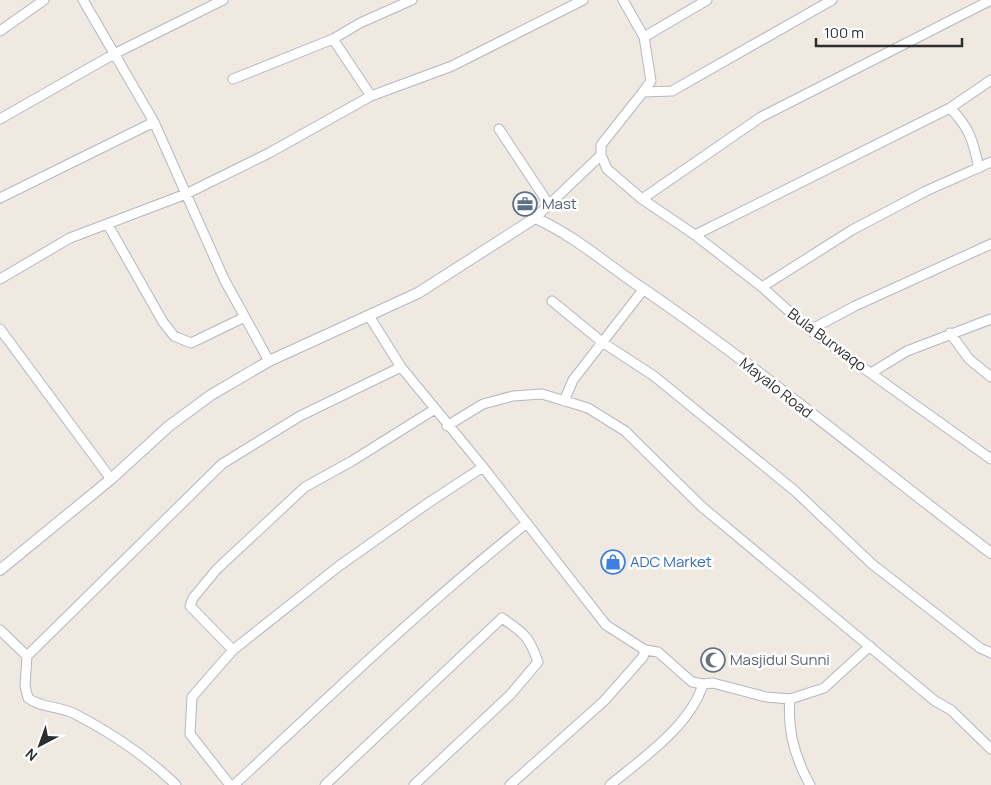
<svg xmlns="http://www.w3.org/2000/svg" width="991" height="785" viewBox="0 0 991 785" font-family="Manrope,sans-serif">
  <style>
    .lines { fill: none; stroke-linecap: round; stroke-linejoin: round }
    .minor-casing { stroke: #b4b7c1; stroke-width: 11 }
    .tertiary-casing { stroke: #b4b7c1; stroke-width: 12 }
    .minor { stroke: #fff; stroke-width: 9 }
    .tertiary { stroke: #fff; stroke-width: 10 }
    .labels { text-anchor: middle; stroke-width: 5; stroke-linejoin: round; paint-order: stroke }
    .service-label { font-size: 15px; fill: #4e5e75; stroke: #fff; text-anchor: start }
    .street-label { font-size: 15px; fill: #2e2e2e; stroke: #fff }
    .shop-label { font-size: 15px; fill: #366cbe; stroke: #fff; text-anchor: start }
    .worship-label { font-size: 15px; fill: #5b616d; stroke: #fff; text-anchor: start }
  </style>
  <rect width="100%" height="100%" fill="#efe9e1"/>
  <g class="lines">
    <g class="minor-casing">
      <path id="minor" d="M83,0L154,122L224,279L269,361
        M623,0L644,37L651,81L643,92
        M832,0L672,91L643,92L601,145V155L607,169L642,199L695,235L762,287L810,330L991,459
        M0,31L44,0
        M644,37L707,0
        M333,39L371,96
        M233,79L333,39L360,23L412,0
        M950,108C970,128 973,141 979,168
        M0,119L114,54L223,0
        M499,129L548,203
        M0,198L154,122
        M642,199L761,117L991,0
        M535,218L601,155
        M108,225L163,322L174,336L191,343L245,317
        M695,235L950,108L991,80
        M0,279L70,238L186,194L269,153L371,96L452,66L583,0
        M762,287L852,230L926,191L991,162
        M552,301L602,342L654,376L795,491L872,564L980,648L991,653
        M369,316L401,367L483,467L606,625L645,650L643,657L604,701L510,785
        M0,329L111,479
        M810,330L855,306L991,244
        M950,333L969,359L991,377
        M871,373L907,351L991,319
        M564,401L573,380L643,290
        M447,426L483,404L513,396L542,394L588,408L625,431L701,506L935,701L951,710L991,749
        M0,630L27,656L25,686L28,698C41,708 60,706 75,714C112,733 146,756 176,785
        M233,650L190,606L193,598L217,569L305,487L352,461L435,409
        M645,650L658,652L692,682L703,684
        M27,656L222,464L300,416L401,367
        M230,785L190,734L192,697L233,650L339,566L428,503L483,467
        M234,785C330,696 424,605 527,523
        M325,785L502,618C524,633 529,636 538,662L510,695L414,785
        M610,785C642,759 691,725 703,684L713,683L766,697L790,699
        M810,785C795,758 787,729 790,699L824,688L870,646"/>
    </g>
    <g class="tertiary-casing">
      <path id="tertiary" d="M0,570L111,479L169,426L211,395L269,361L418,293L535,218C574,235 606,264 642,288C762,370 875,465 991,553"/>
    </g>
    <use href="#minor" class="minor"/>
    <use href="#tertiary" class="tertiary"/>
  </g>
  <defs>
    <g id="office-ring" transform="scale(1.25)"><circle r="9.5" fill="#fff" stroke="#5c6f8a" stroke-width="1.5"/><path d="M-6-3h4V-5.5h4V-3h4V5H-6ZM-1-4.5V-3h2v-1.5ZM-6 0V1H6V0Z" fill="#5c6f8a"/></g>
    <g id="shop-ring" transform="scale(1.25)"><circle r="9.5" fill="#fff" stroke="#3f7fe0" stroke-width="1.5"/><path d="M-5-2.5h2.3a2.7 3.5 0 0 1 5.4 0H5L5.5 6h-11ZM-1.5-2.5h3a1.5 2.3 0 0 0-3 0Z" fill="#3f7fe0"/></g>
    <g id="mosque-ring" transform="scale(1.25)"><circle r="9.5" fill="#fff" stroke="#6b7280" stroke-width="1.5"/><path d="M3.5-4.9A6 6 0 1 0 3.5 4.9A5 5 0 1 1 3.5-4.9Z" fill="#6b7280"/></g>
  </defs>
  <g fill-rule="evenodd">
    <use href="#office-ring" x="525" y="204"/>
    <use href="#shop-ring" x="613" y="562"/>
    <use href="#mosque-ring" x="713" y="660"/>
  </g>
  <g class="labels">
    <g class="service-label">
      <text x="542" y="209">Mast</text>
    </g>
    <g class="street-label">
      <text transform="translate(827 340) rotate(37)" y="5">Bula Burwaqo</text>
      <text transform="translate(776 388) rotate(38)" y="5">Mayalo Road</text>
    </g>
    <g class="shop-label">
      <text x="630" y="567">ADC Market</text>
    </g>
    <g class="worship-label">
      <text x="730" y="665">Masjidul Sunni</text>
    </g>
  </g>
  <g transform="translate(40 745) rotate(221)" stroke="#ffffff" stroke-width="4" paint-order="stroke">
  <path d="M0-4L9 19L0 12L-9 19Z" fill="#2e2e2e"/>
  <text y="-8" font-size="14" font-weight="bold" text-anchor="middle" fill="#2e2e2e">N</text>
  </g>
  <path d="M816 38v8h146v-8" fill="none" stroke="#2e2e2e" stroke-width="2.5"/>
  <text x="824" y="38" font-size="15" fill="#2e2e2e" stroke="#ffffff" stroke-width="4" paint-order="stroke">100 m</text>
</svg>
